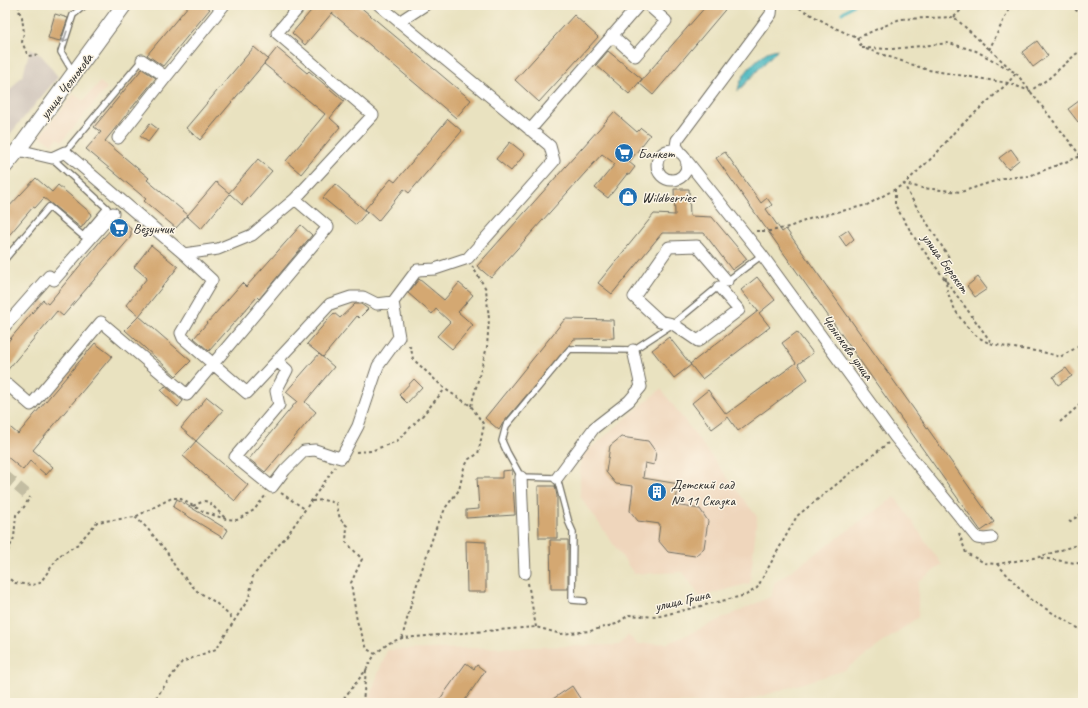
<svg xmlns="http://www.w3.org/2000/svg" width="1088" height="708" viewBox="0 0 1088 708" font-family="Caveat,sans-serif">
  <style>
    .built { fill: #efd6bc }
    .industrial { fill: #cdc2b9 }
    .water { fill: #47b6bf; stroke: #397075 }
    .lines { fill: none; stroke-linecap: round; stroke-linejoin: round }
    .stream { stroke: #47b6bf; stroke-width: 3 }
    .building { fill: #d4a872 }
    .minor-tunnel { stroke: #c3bda2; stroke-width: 11; stroke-dasharray: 11 5.5; stroke-linecap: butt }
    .service-casing { stroke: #6e6b5f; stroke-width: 8 }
    .minor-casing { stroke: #6e6b5f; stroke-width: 13 }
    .secondary-casing { stroke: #6e6b5f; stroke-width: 17 }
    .path { stroke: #6e6b5f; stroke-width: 2; stroke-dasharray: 3 3; stroke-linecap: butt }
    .service { stroke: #fff; stroke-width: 5.5 }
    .minor { stroke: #fff; stroke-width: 11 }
    .secondary { stroke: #fff; stroke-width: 15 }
    .oneway { stroke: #a0a0a0 }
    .labels { text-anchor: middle; stroke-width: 3; stroke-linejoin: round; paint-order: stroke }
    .street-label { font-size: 14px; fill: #2b2b2b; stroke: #fcf5e5 }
    .poi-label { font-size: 14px; fill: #2b2b2b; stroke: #fcf5e5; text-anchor: start }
  </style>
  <rect width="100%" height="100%" fill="#fcf5e5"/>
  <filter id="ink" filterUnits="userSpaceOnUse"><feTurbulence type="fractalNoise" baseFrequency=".025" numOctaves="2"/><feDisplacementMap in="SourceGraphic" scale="8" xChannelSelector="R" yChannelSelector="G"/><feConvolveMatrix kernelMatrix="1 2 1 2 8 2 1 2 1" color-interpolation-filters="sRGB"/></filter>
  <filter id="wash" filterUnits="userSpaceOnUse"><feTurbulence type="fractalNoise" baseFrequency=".012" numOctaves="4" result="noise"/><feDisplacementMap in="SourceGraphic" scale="16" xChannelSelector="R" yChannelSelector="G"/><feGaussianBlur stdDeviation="0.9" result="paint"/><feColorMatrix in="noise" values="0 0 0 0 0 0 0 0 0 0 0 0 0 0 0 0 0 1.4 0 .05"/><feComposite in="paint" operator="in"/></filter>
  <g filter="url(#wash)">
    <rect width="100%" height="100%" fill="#e9e2c0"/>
    <path class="built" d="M100,82L107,88L62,141L58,138L52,144L40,136L74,94L83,101Z
      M661,389L757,517L750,583L700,597L683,572L634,574L580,496V457Z
      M895,497L942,565L918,582V617L845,670L740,703H367L387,650L619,645L628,635L637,644L669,643L772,596L774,583Z"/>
    <path class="industrial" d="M30,49L42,56L58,77L5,140V96L23,75Z"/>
    <path class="water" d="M778,49L738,91C739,78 753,62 763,55C767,51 773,50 778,49Z"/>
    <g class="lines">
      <path class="stream" d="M842,13L853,5"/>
    </g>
    <g id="blocks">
      <path class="building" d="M189,5H204L210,9L163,66L147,55Z
        M316,5H358L471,100L456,118L332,13L305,45L292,33Z
        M707,5H729L653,95L639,83Z
        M55,14L68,18L60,41L48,38Z
        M574,15L598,37L539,102L515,80Z
        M1037,41L1048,56L1033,67L1022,52Z
        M254,47L268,59L200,140L186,128Z
        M277,48L307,73L309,71L344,101L330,118L340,127L301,174L286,161L325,114L264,64Z
        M608,51L642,79L629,94L596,65Z
        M142,69L156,78L105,141L149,178L147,180L188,215L176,228L144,201L146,199L86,149L101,132L94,127Z
        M1083,98V118L1078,122L1068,109Z
        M614,112L637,132L641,128L650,135L629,162L635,167L629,175L627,174L608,198L595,188L615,164L602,154L491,278L477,266Z
        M448,119L462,131L409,193L404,189L378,221L365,209L391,179L395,182Z
        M150,123L158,129L148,142L140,136Z
        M510,142L525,154L511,171L496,159Z
        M1011,149L1019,160L1008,169L999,158Z
        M725,152L761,203L767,198L772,205L766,209L782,232L786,229L994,522L981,531L716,158Z
        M258,159L272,171L242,205L230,194L201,229L187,216L216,182L229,193Z
        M36,178L52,192L58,185L92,214L81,228L44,198L35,208L33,207L5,240V211Z
        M335,184L367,212L356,225L323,198Z
        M674,189H689L690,216L712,217L747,259L732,270L704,233H662L612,294L598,283L654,214L675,215Z
        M121,222L127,224L131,229V235L130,238L63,316L57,311L5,373V345L43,300L48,304L102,239L115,225Z
        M301,225L312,235L259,299L257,297L209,351L194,338L242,283L246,287Z
        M848,230L854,239L846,246L839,236Z
        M151,245L178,267L139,316L126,305L147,278L134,267Z
        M757,277L775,300L759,313L770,327L702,379L690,364L758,311L741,290Z
        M978,277L987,289L975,297L967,286Z
        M419,279L444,300L459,283L473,295L458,312L473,325L452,349L437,336L450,322L436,309L432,314L408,293Z
        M355,304H361L368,309L359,318L357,316L323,357L307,344L334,313L340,318Z
        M139,316L191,361L176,376L125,330Z
        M565,319L613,320L614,338L574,339L503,423L499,430L485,418Z
        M797,332L813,353L798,364L808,379L738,431L728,417L712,429L692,403L708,390L726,414L796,363L782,343Z
        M669,337L691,365L674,378L652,350Z
        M95,343L112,356L33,450L53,467L46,475L30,461L23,470L5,455V423L18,434Z
        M319,354L334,367L305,402L316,412L265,472L249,459L297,401L286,392Z
        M1066,368L1072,376L1058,385L1053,377Z
        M414,379L422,387L407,403L399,395Z
        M165,386L183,401L178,407L161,391Z
        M207,397L223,410L196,441L181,428Z
        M621,437L648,441L656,452L654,465L645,463L643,478L679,484L675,505L700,509L708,521L704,548L695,556L668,552L658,540L660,524L638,521L630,511L633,486L616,484L606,472L610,446Z
        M196,441L248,485L235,501L183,456Z
        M512,470L515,515L466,518V510L479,509L477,478H502V471Z
        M538,486H555L557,496V538H539Z
        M177,499L228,530L223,538L173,507Z
        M550,540H568V589H551Z
        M466,541L486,542V592H467Z
        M466,663L474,669L477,665L485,671L463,703H437Z
        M572,686L583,703H547Z"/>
    </g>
  </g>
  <g filter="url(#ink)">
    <use href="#blocks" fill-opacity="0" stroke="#6e6b5f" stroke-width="1"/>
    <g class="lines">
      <path class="minor-tunnel" d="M5,476L30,497"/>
      <g class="service-casing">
        <path id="service" d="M73,72L61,52L73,15L85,5
          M65,152L142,60
          M5,259L49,207L83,236L107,208L52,158
          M726,282L762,255
          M584,601L572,600L573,532L569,523L557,478L521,477L507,452L502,441L506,426L570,349L633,350L673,324L719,286"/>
      </g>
      <g class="minor-casing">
        <path id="minor" d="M399,22L425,5
          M612,35L635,56L666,21L648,5
          M142,60L166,77L224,5
          M530,130L639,5
          M118,138L166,77
          M657 165a15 15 0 1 1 30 0a15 15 0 1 1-30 0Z
          M18,150L52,158L65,152L184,254L218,249L252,235L295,199L373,115L277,33L301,5
          M681,153L676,146L677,140L771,14L772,5
          M687,161L762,255L895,437L977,538L984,539L992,538
          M184,254L212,280L181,333L183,338L247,393L330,304L351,297H363L377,304L393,302
          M719,287L739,310L698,341L673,324L660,321L634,297L669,247L697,246L727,281
          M5,326L49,276L54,280L113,213
          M277,361L287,370L276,391L279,405L235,457L272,487L285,470L304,451L315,450L330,455L341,458L358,426L378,366L399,337L393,302L417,270L435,269L468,258L554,161L550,146L379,5
          M5,388L8,385L31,405L101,322L187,395L328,227L295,199
          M521,477L525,573
          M557,478L594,428L629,401L641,387L633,350"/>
      </g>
      <g class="secondary-casing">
        <path id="secondary" d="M5,166L18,150L124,5"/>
      </g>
      <path class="path" d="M19,5V11L22,17L24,33L22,42L28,56L40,54
        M794,5L833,27L857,38L900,19L954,17L1011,69
        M1071,5L1083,17
        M954,17L966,5
        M857,38L862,48
        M862,48L892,49L949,43L976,51L1016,73L1008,83L956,130L936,154L904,184L910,196L950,259C948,266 945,274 946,281C947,304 969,338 993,344C1015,350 1038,349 1060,357L1083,344
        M866,49L928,70L1008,83L1030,91L1048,79L1076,54L1083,50
        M989,50L1011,5
        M1016,73L1083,159
        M895,189V205L916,240L991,342
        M756,231H771L789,227L812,218L867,205L904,184L922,188L961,192L1004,178L1029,176L1081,156
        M471,406L487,347L489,319L486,289L472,266
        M1060,422L1083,402
        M356,452L371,451L397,441L422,416L445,389
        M281,493L305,509
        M312,501L323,500L336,503L340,519L347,526L346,542L362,559L351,583L357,621L367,649L375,654
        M193,506L204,501L209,502L225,518
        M135,517L147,528L167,552L176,568L197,591L215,602L235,621
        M1069,522L1083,513
        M959,533L966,553L985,563L997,564L1039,557L1080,544L1083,545
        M5,557L14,538L16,515L24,507L30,497
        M1041,558L1083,564
        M997,564L1031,600L1083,631
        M5,576L15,583L32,585L40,583L59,556L78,544L97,522L135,517L172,498H179L204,512L226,519L237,520L254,510L266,495
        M528,583L536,627
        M402,638L414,593L436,528L446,507L459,490L464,468L469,459L478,454L484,425L471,406L445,389L413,359L411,348L407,344
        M152,703L182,662L216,649L249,598L253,576L288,534L335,467
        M340,703L366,670L375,654L389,643L402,638L536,627L561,634L590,631L616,624L629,615L656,617L746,595L757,588L797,516L888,443
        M363,703L366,670"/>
      <use href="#service" class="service"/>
      <use href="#minor" class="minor"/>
      <use href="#secondary" class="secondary"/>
    </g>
    <defs><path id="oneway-shaft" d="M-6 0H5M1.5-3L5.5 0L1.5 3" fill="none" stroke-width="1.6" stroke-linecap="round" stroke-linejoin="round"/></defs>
    <use class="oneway" href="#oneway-shaft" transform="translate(65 37) rotate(108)"/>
  </g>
  <defs>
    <g id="supermarket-disc" transform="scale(1)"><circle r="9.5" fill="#1f6fb2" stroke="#fcf5e5"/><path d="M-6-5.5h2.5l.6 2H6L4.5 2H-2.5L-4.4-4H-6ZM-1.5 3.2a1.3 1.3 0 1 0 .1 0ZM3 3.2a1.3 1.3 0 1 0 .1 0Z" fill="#fff"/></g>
    <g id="shop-disc" transform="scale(1)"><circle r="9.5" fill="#1f6fb2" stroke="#fcf5e5"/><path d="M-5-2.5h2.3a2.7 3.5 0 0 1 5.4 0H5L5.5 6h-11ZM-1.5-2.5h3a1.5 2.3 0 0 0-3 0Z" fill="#fff"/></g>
    <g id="building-disc" transform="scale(1)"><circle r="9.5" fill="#1f6fb2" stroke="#fcf5e5"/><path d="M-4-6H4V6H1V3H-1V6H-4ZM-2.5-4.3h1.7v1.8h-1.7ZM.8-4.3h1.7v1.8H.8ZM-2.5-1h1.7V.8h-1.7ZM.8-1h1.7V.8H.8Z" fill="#fff"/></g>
  </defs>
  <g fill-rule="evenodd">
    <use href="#supermarket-disc" x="624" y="153"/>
    <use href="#shop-disc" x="628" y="197"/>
    <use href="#supermarket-disc" x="119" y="228"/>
    <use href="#building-disc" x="657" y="492"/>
  </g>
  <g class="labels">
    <g class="street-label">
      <text transform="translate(66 86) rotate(-53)" y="5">улица Челнокова</text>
      <text transform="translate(946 263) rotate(54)" y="5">улица Берекет</text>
      <text transform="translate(848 347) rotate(54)" y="5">Челнокова улица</text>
      <text transform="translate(682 600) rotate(-13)" y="5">улица Грина</text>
    </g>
    <g class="poi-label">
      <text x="638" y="158">Банкет</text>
      <text x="642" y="202">Wildberries</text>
      <text x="133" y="233">Везунчик</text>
      <text x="671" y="489">Детский сад<tspan x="671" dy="16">№ 11 Сказка</tspan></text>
    </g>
  </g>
  <rect width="1088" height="708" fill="none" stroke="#fcf5e5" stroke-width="20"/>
</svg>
